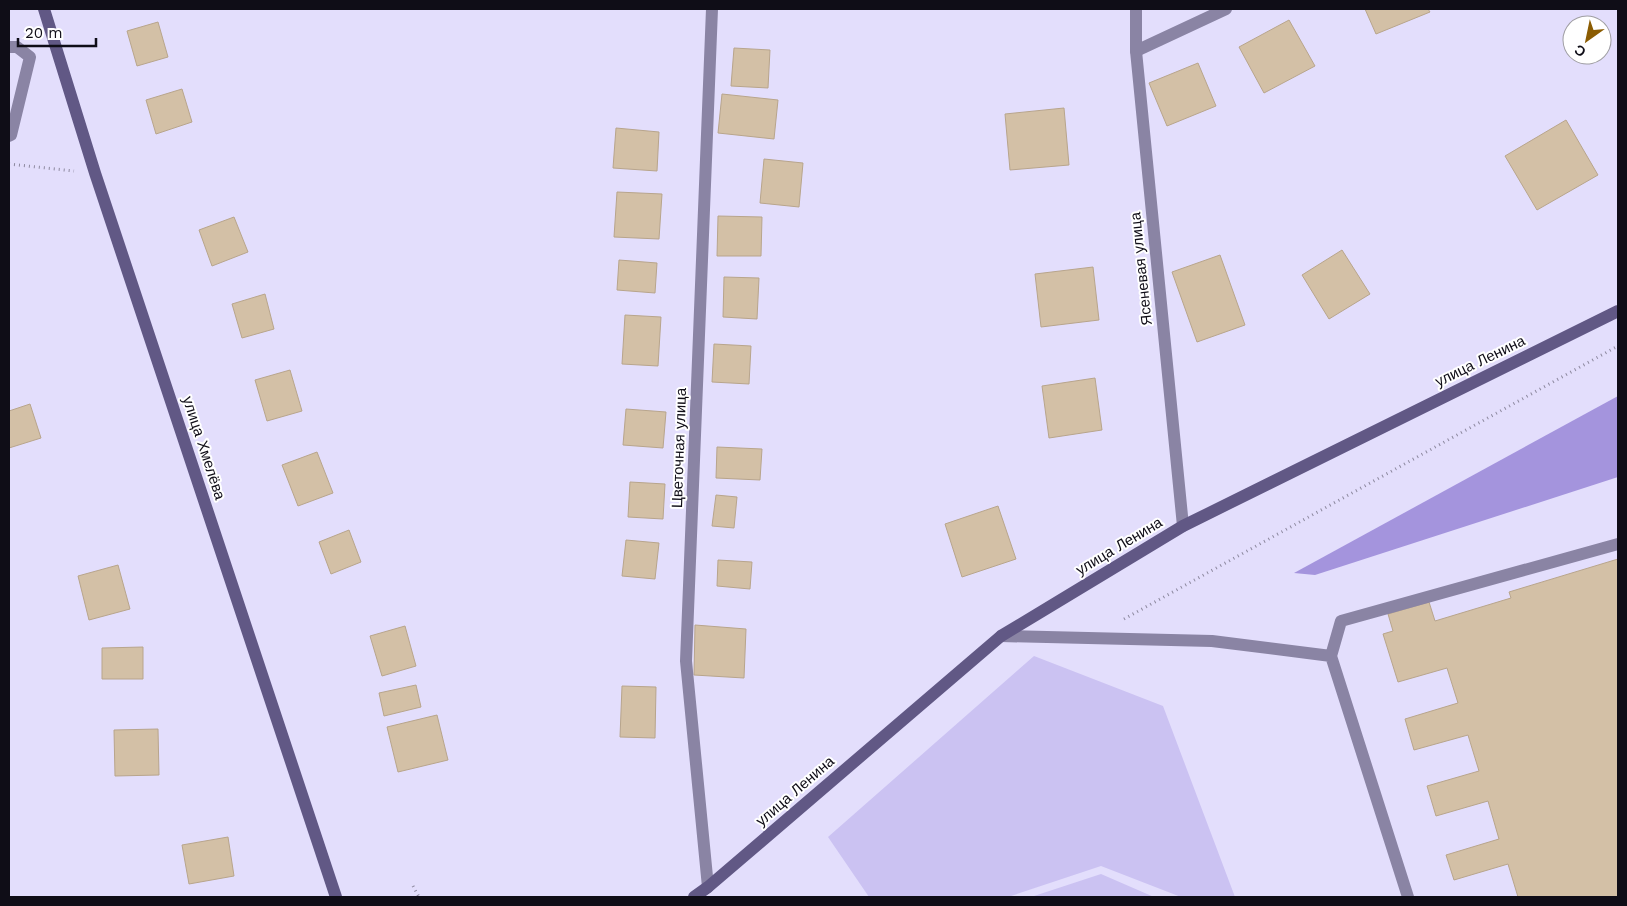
<svg xmlns="http://www.w3.org/2000/svg" width="1627" height="906" viewBox="0 0 1627 906" font-family="'Work Sans',sans-serif">
  <style>
    .green { fill: #cbc2f2 }
    .forest { fill: #a494dd }
    .building { fill: #d3c0a6; stroke: #b8a58c }
    .lines { fill: none; stroke-linecap: round; stroke-linejoin: round }
    .path { stroke: #8d899f; stroke-width: 3; stroke-dasharray: 1 4; stroke-linecap: butt }
    .lane { stroke: #8a84a4; stroke-width: 12 }
    .street { stroke: #8a84a4; stroke-width: 12 }
    .secondary { stroke: #615885; stroke-width: 12 }
    .labels { text-anchor: middle; stroke-width: 4; stroke-linejoin: round; paint-order: stroke }
    .street-label { font-size: 15px; fill: #0f0d17; stroke: #fff }
  </style>
  <rect width="100%" height="100%" fill="#e3defc"/>
  <path class="green" d="M1034,656L1163,706L1235,897H1181L1101,866L1008,897H869L828,837Z
    M1101,874L1154,897H1031Z"/>
  <path class="forest" d="M1618,396V477L1315,575L1294,573Z"/>
  <path class="building" d="M1365,9H1428L1430,12L1376,34Z
    M1289,20L1315,66L1264,93L1239,47Z
    M158,22L168,57L137,66L127,31Z
    M734,48L770,50L768,88L731,86Z
    M1198,63L1216,106L1167,126L1149,83Z
    M182,89L192,122L156,134L146,100Z
    M722,94L778,100L774,139L718,133Z
    M1064,108L1069,165L1010,170L1005,114Z
    M1566,120L1598,175L1537,210L1505,156Z
    M616,128L659,132L657,171L613,168Z
    M764,159L803,163L799,207L760,203Z
    M617,192L662,194L659,239L614,237Z
    M718,216L762,217L761,256H717Z
    M234,217L248,252L212,266L199,230Z
    M1342,250L1370,294L1329,319L1302,275Z
    M1220,255L1245,325L1197,342L1172,272Z
    M619,260L657,263L655,293L617,290Z
    M1093,267L1099,320L1041,327L1035,274Z
    M724,277L759,278L757,319L723,317Z
    M265,294L274,329L242,338L232,304Z
    M625,315L661,317L658,366L622,364Z
    M714,344L751,346L749,384L712,382Z
    M290,370L302,411L267,421L255,380Z
    M1095,378L1102,430L1049,438L1042,386Z
    M30,404L41,438L9,448V411Z
    M626,409L666,412L663,448L623,445Z
    M717,447L762,449L760,480L716,478Z
    M317,452L333,493L298,506L282,465Z
    M630,482L665,484L663,519L628,517Z
    M716,495L737,497L734,528L712,526Z
    M998,506L1016,559L962,577L945,524Z
    M349,530L361,562L331,574L319,542Z
    M626,540L659,543L655,579L622,576Z
    M1618,559V897H1518L1508,864L1454,880L1446,855L1499,839L1488,801L1436,816L1427,786L1479,771L1468,735L1414,750L1405,719L1458,703L1447,668L1398,682L1383,634L1393,631L1388,614L1429,602L1435,621L1511,598L1509,592Z
    M718,560L752,562L750,589L717,586Z
    M118,565L130,609L89,620L78,576Z
    M695,625L746,629L744,678L694,675Z
    M405,626L416,666L382,676L370,636Z
    M143,647V679H102V648Z
    M416,685L421,707L384,716L379,693Z
    M622,686L656,687L655,738L620,737Z
    M437,715L448,760L398,772L387,727Z
    M158,729L159,775L115,776L114,730Z
    M228,837L234,876L189,884L182,845Z"/>
  <g class="lines">
    <path class="path" d="M9,164L74,171
      M1124,619L1618,346
      M413,886L419,897"/>
    <path class="lane" d="M9,47H17L30,57L11,135L9,136
      M1136,51L1226,9
      M1001,636L1212,641L1331,656L1408,897
      M1331,656L1341,621L1618,544"/>
    <path class="street" d="M1136,9V51L1183,526
      M708,887L686,661L712,9"/>
    <path class="secondary" d="M44,9L95,173L336,897
      M694,897L708,887L1001,636L1183,526L1618,311"/>
  </g>
  <g class="labels">
    <g class="street-label">
      <text transform="translate(1141 269) rotate(-96)" y="5">Ясеневая улица</text>
      <text transform="translate(1480 361) rotate(-26)" y="5">улица Ленина</text>
      <text transform="translate(204 448) rotate(72)" y="5">улица Хмелёва</text>
      <text transform="translate(679 448) rotate(-88)" y="5">Цветочная улица</text>
      <text transform="translate(1119 546) rotate(-31)" y="5">улица Ленина</text>
      <text transform="translate(795 791) rotate(-41)" y="5">улица Ленина</text>
    </g>
  </g>
  <rect width="1627" height="906" fill="none" stroke="#0f0d17" stroke-width="20"/>
  <g transform="translate(1587 40) rotate(213)"><circle r="24" fill="#ffffff" stroke="#9f9ea2"/>
  <path d="M0-4L9 19L0 12L-9 19Z" fill="#8b5c02"/>
  <text y="-8" font-size="14" font-weight="bold" text-anchor="middle" fill="#0f0d17">С</text>
  </g>
  <path d="M18 38v8h78v-8" fill="none" stroke="#0f0d17" stroke-width="2.5"/>
  <text x="25" y="38" font-size="15" fill="#0f0d17" stroke="#ffffff" stroke-width="4" paint-order="stroke">20 m</text>
</svg>
